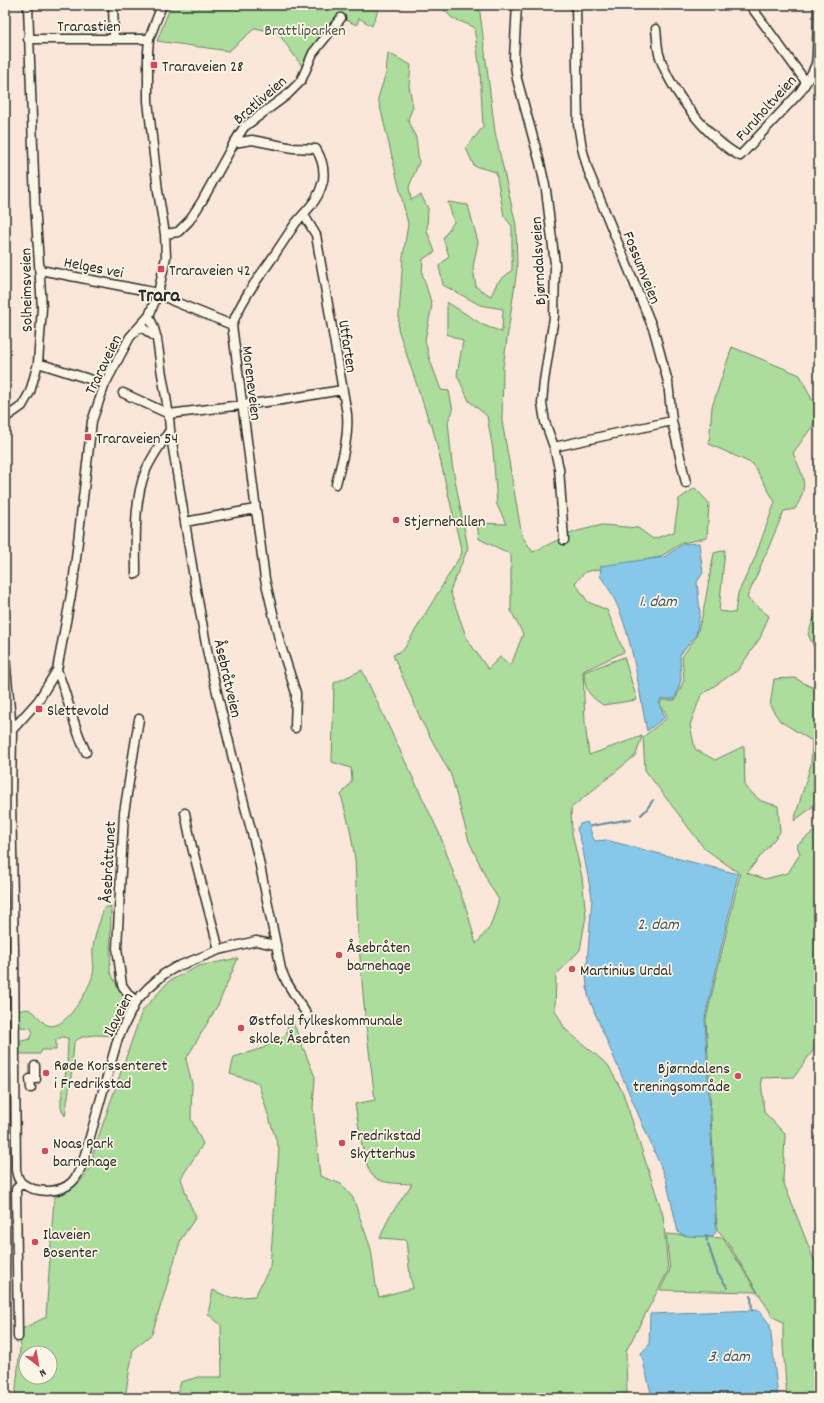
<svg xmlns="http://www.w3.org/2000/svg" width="824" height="1403" viewBox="0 0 824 1403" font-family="Dekko,sans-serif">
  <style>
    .green { fill: #acdd9d; stroke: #6c8464; fill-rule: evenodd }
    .water { fill: #87c8e8; stroke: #62899c }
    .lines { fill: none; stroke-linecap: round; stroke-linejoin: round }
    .stream { stroke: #62899c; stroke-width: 2 }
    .minor-casing { stroke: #2b2b2b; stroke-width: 11 }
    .minor { stroke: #fcf5e5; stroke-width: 8 }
    .poi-dot { fill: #d1495b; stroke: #fcf5e5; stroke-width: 1.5 }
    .labels { text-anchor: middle; stroke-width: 3.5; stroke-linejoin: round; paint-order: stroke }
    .street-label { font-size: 16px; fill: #2b2b2b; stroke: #fcf5e5 }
    .park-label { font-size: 16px; fill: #4b5848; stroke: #fcf5e5 }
    .poi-label { font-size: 16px; fill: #2b2b2b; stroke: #fcf5e5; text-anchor: start }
    .water-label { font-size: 17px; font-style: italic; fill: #475a64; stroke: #fcf5e5 }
    .district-label { font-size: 20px; font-weight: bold; fill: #2b2b2b; stroke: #fcf5e5 }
  </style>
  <rect width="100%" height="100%" fill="#fae7da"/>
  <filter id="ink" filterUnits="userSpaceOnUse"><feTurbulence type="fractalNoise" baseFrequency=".025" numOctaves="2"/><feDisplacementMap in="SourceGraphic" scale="8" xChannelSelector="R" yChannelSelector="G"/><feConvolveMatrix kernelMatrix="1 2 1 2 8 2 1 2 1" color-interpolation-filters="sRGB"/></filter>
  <g filter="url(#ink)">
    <path class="green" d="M171,5H380L372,26L359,18L357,25L344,19L304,69L278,33L255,28L229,51L157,41Z
      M439,5H479L495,132L516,225L517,269L503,367L502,421L522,536L533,552L574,532L602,525L638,528L653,539L674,532L679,499L695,488L709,503L707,538L682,543L660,557L585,572L575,583L588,602L607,610L624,652L583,671L585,723L589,755L642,736L636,755L571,808L572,833L582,877L586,916L580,950L556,975L555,1010L565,1029L608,1065L623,1093L663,1215L668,1271L626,1351L627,1398H176L181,1382L198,1377H222L221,1325L208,1314L213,1290L230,1298L255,1296L270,1267L279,1149L258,1083L230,1074L234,1057L263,1048L286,1035L290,1015L315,1077L313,1108L320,1176L341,1184L353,1198L371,1249L376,1286L379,1297L413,1288L410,1276L406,1240L380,1238L389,1217L412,1184C401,1183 382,1185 373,1176C363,1167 358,1119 355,1104L375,1100L365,1017L358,934L355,859L350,829L341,795L352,781L351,768L332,762L334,683L362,670L440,835L468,914L476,944L490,927L499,900L488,882L469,841L451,775L422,722L393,655L404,649L462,553L432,425L429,421L398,329L403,257L408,224L378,98L386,73L388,53L411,65L409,86L413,107L408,119L416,138L419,162L409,187L411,200L421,195L428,208L427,231L435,252L423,259L422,273L432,305L425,340L429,357L441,390L449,391L453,411L448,421L452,464L468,548L450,591L467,639L488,669L500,657L511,665L523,634L511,611V554L479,539L477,523L506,524L497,505L493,450L487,416L469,401L457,375L463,341L447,334V302L483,325L502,332L503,309L480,305L443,285L439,266L449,256L443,238L454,222L448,202L468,205L478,242L473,267L476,287L491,296L497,283L512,270V226L504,216L496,172L474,166L466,148L483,127L480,70L474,27L452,18Z
      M732,347L800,375L819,414V417L793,453C803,477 810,484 795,509L784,511L747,598L769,616L760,638L738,670L701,695L690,725L695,749L715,760L744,746L745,787L761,801L778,806L780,832L747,873L765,879L788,873L800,854L797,845L813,832L819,833V1031L814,1049L794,1077L761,1078L764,1112L785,1134L783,1181L819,1273V1398H787L783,1345V1322L773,1317L728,1243L717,1229L706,1019L740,874L704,848L645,770L643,737L668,717L660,704L662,700H675L684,680L682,657L696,637L703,613L714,553L725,550L719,611L735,613L738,593L754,560L775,502L753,464L709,444L712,407Z
      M818,606L819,608V658L808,634Z
      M624,657L637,700L603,705C588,695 585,690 584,672Z
      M795,678L811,687L819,686V795L811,808L794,821L811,764L812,741L780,721L770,706L774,679Z
      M111,906L110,972L126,1001L112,1036C99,1035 84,1033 74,1042L72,1070L65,1116L61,1108V1100L67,1066L68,1038L62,1037L56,1040V1050H42L40,1054H20L18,1053L19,1040L22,1041L30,1039L33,1033L31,1028L20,1027L19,1011C38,1002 39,1031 56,1025C70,1021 90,988 93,974C95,965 92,958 93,949C93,940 101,918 104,908Z
      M238,958L218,1005L186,1059L192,1084L191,1119L203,1144L181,1178L188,1200L196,1217L181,1239L152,1334L133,1349L125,1398H15L22,1329L46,1317L54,1198L80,1182L89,1170L96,1144L142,1011L169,981L199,966ZM26,1353H50V1377H26Z
      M666,1234L723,1238L757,1292L660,1290L670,1270Z"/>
    <path class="water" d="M699,543L703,573L697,582L700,612L696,635L680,655L681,680L675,699H661L659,703L665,717L647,731C637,683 631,614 600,576L601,566L664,557L683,544Z
      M587,822C592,828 590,835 595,841L606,840L738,874L705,1018L716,1232L712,1237C702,1235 686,1239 678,1232L666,1179L594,1011L588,995L586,977L592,898L582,845L577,828L580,824Z
      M759,1310L770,1325L778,1398H649L651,1393L641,1353L649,1345L650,1314Z"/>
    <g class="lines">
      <path class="stream" d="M641,815L646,810L653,800
        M591,826L631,819
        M706,1236L707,1241
        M708,1244L718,1274L728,1288
        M751,1296L752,1310"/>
      <g class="minor-casing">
        <path id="minor" d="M113,5L114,39
          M517,5L514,58L517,79L540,163L546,190L555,264L554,317L544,381L542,403L545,422L554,447L559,468L564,540
          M750,5L806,82
          M656,29C657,37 657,46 659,54C669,89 708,139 740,156L800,92L812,73L816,64L817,54L818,5
          M28,39H149
          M234,143L252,140L293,148L316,149C322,159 325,169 323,181C318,202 307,209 295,224C287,236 279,248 271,260C256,281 241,301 232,325L265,579L280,643L296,693L295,728
          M304,215L316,235L347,414C349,438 342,460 336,484
          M165,234L178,232L189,221L202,201L234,143L244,127L287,95L301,81L313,53L341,18
          M40,270L158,293L173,301L232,325
          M149,316C158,334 158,348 161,368C164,388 169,409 170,430L195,584L208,655L240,788L258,856L281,969L286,981L307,1015
          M140,326L157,338
          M38,363L105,384
          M123,393L169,414L282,400L342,390
          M5,418L22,406L30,392L38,363L42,308L35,204L28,5
          M672,421L686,483
          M554,447L672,421L668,382L654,331L588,170L582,148L578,124L576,5
          M185,522L255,509
          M136,574C136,540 133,502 146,470C152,456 162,443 170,430
          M5,657L12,730L11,799L14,951L16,1170C17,1175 18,1181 23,1184C36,1193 60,1194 72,1182C80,1174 83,1161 86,1151L118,1038L136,1001L148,988L164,974L176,967L219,950L256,941L276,945
          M57,670C68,697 73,726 86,752
          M5,734L12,730L38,701L57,670L73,584L92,421L105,384L130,337L149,316L158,293L166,257L165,234L158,191L148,101V52L149,39L162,5
          M185,813L192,847L219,950
          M136,1001L129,995L122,985L117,948L124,813L139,719
          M35,1079V1066
          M31,1088L30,1079H36
          M18,1337L16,1189L22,1183"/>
      </g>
      <use href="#minor" class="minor"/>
    </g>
  </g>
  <g class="poi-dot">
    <rect x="150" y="61" width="8" height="8" rx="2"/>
    <rect x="157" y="265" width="8" height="8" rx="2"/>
    <rect x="84" y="433" width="8" height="8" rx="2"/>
    <circle cx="396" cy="520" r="4"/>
    <rect x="35" y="705" width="8" height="8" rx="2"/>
    <circle cx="339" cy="955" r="4"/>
    <circle cx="572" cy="969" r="4"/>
    <circle cx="241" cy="1028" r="4"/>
    <circle cx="46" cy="1073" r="4"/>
    <circle cx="738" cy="1076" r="4"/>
    <circle cx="342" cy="1143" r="4"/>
    <circle cx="45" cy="1151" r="4"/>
    <circle cx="35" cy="1242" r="4"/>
  </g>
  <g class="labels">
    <g class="street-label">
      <text x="89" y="31">Trarastien</text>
      <text transform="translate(259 99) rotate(-41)" y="6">Bratliveien</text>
      <text transform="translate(765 107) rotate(-48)" y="6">Furuholtveien</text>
      <text transform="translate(537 261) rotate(-93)" y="6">Bjørndalsveien</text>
      <text transform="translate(94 266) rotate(11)" y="6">Helges vei</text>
      <text transform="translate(643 267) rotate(68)" y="6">Fossumveien</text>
      <text transform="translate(25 290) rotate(-91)" y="6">Solheimsveien</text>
      <text transform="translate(349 346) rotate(81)" y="6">Utfarten</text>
      <text transform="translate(102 364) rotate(-64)" y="6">Traraveien</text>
      <text transform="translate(253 383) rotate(83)" y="6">Moreneveien</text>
      <text transform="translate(229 678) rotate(77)" y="6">Åsebråtveien</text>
      <text transform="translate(107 862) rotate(-87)" y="6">Åsebråttunet</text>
      <text transform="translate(117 1014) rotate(-63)" y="6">Ilaveien</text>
    </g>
    <g class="park-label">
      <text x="305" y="35">Brattliparken</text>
    </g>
    <g class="poi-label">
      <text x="162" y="71">Traraveien 28</text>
      <text x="169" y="275">Traraveien 42</text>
      <text x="96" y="443">Traraveien 54</text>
      <text x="404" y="526">Stjernehallen</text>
      <text x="47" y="715">Slettevold</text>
      <text x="347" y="952">Åsebråten<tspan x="347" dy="18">barnehage</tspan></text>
      <text x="580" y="975">Martinius Urdal</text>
      <text x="249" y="1025">Østfold fylkeskommunale<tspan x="249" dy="18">skole, Åsebråten</tspan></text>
      <text x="54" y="1070">Røde Korssenteret<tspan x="54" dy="18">i Fredrikstad</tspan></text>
      <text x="730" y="1073" text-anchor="end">Bjørndalens<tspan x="730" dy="18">treningsområde</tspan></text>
      <text x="350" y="1140">Fredrikstad<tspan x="350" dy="18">Skytterhus</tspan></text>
      <text x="53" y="1148">Noas Park<tspan x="53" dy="18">barnehage</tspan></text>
      <text x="43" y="1239">Ilaveien<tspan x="43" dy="18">Bosenter</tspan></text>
    </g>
    <g class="water-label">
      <text x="658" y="606">1. dam</text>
      <text x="658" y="929">2. dam</text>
      <text x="729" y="1361">3. dam</text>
    </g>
    <g class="district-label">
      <text x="159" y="301">Trara</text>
    </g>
  </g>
  <rect width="824" height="1403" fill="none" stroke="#fcf5e5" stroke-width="20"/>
  <rect x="10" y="10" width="804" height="1383" fill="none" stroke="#2b2b2b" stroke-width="1.5" filter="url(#ink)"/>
  <g transform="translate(38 1365) rotate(149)"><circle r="19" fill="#fcf5e5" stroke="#a8a49b"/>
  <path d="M0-3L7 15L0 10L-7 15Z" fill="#d1495b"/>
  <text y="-6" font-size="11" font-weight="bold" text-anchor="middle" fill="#2b2b2b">N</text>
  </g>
</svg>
